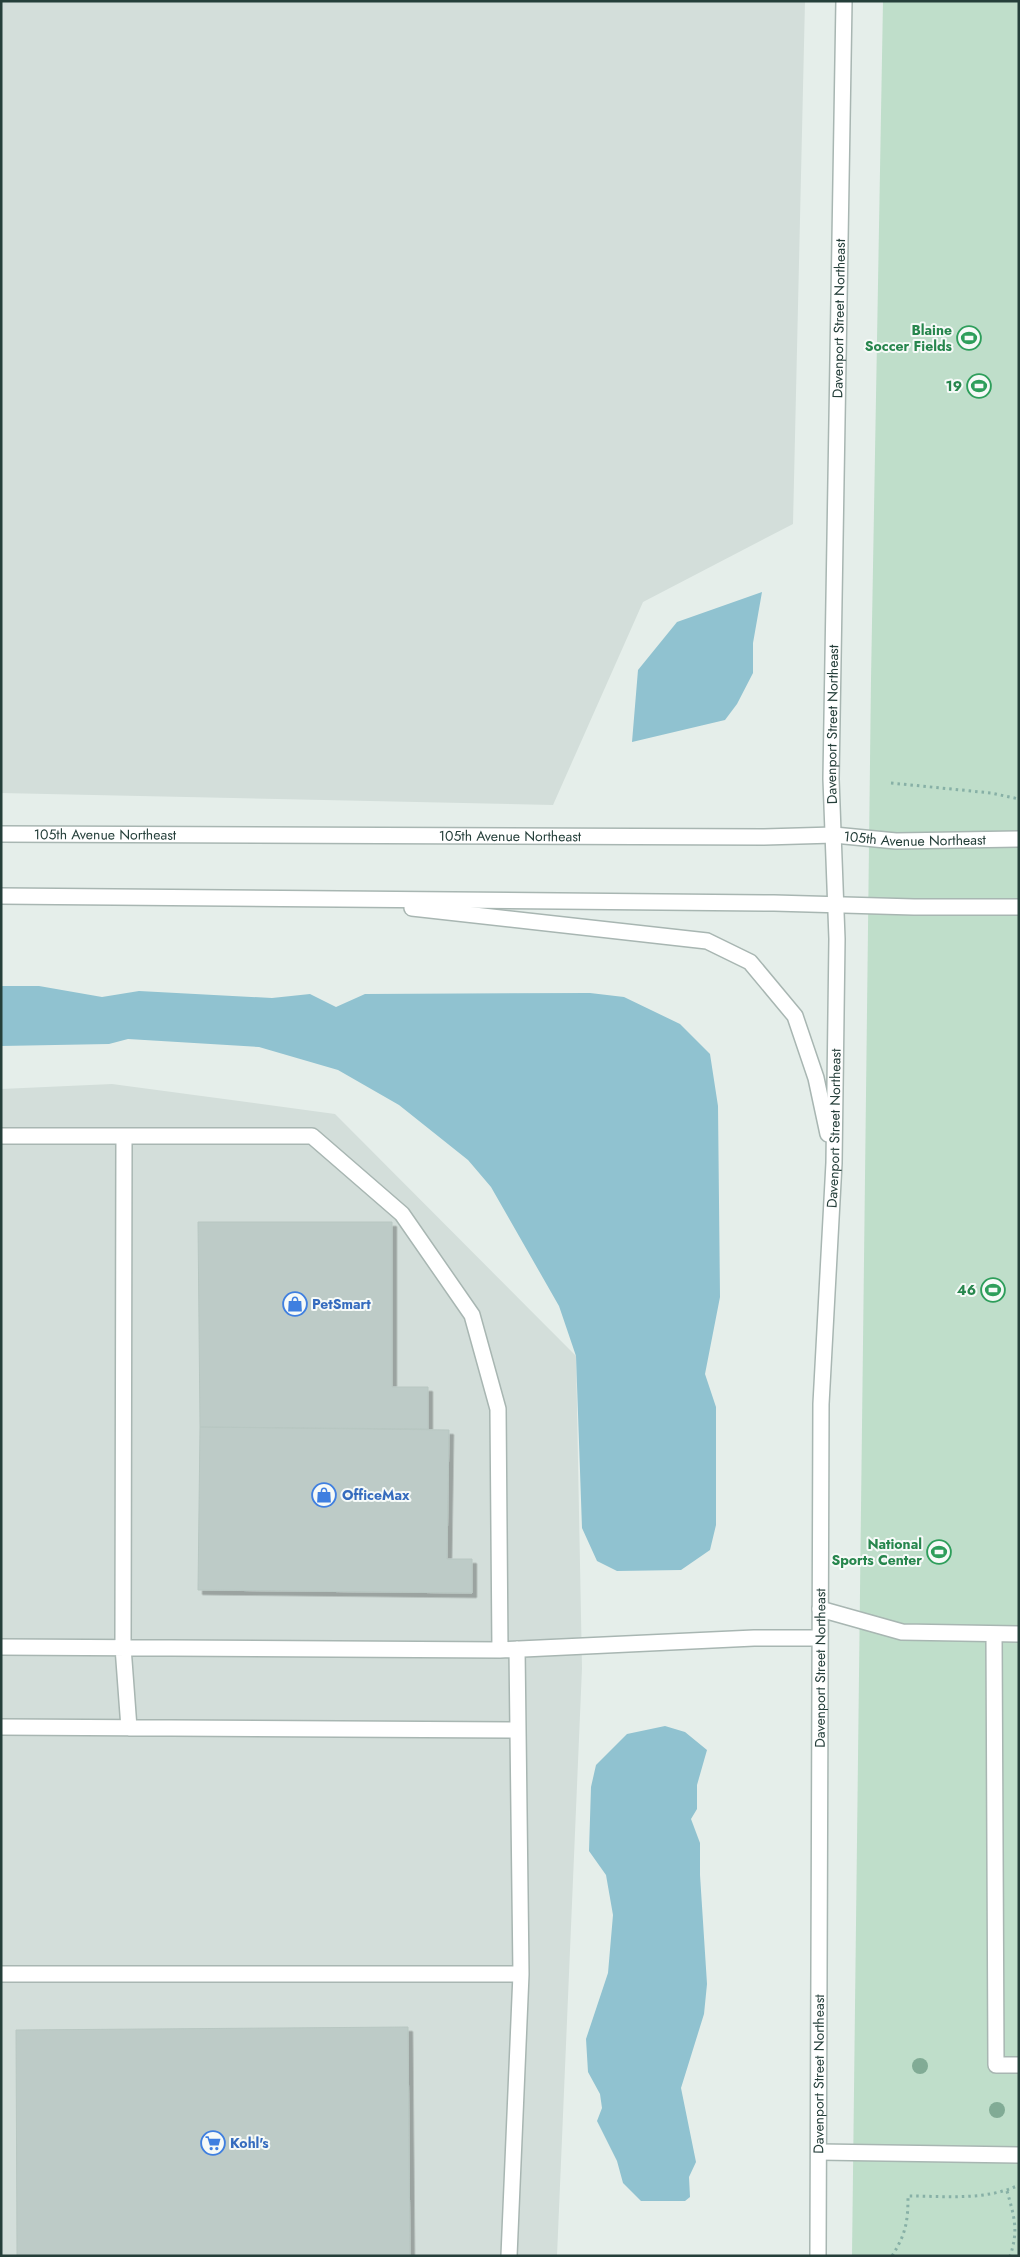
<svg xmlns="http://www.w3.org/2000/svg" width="1020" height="2257" viewBox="0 0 1020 2257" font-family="Jost,sans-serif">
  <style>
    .built { fill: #d3deda }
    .green { fill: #bfdeca }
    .water { fill: #90c2d0 }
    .building { fill: #bdcbc7; stroke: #b8c7c2; filter: url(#shadow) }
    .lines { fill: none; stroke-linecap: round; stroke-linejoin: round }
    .service-casing { stroke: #a8b6b2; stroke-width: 18 }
    .tertiary-casing { stroke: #a8b6b2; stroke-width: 18 }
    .path { stroke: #87b0a6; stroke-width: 3; stroke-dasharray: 2.5 4; stroke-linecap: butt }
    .service { stroke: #fff; stroke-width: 15 }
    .tertiary { stroke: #fff; stroke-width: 15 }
    .tree { fill: #81ab95 }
    .labels { text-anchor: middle; stroke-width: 4; stroke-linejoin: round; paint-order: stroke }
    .street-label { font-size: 14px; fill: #253f3a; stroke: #f6faf8 }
    .leisure-label { font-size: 14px; font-weight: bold; fill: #27864d; stroke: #f6faf8; text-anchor: end }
    .shop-label { font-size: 14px; font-weight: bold; fill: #366cbe; stroke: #f6faf8; text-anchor: start }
  </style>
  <defs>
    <filter id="shadow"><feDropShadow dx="4.5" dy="4.5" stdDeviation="0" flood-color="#0004"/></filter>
  </defs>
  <rect width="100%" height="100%" fill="#e5eeea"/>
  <path class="built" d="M1,1H805L793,524L643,602L553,805L1,793Z
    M112,1084L335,1114L576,1356L582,1668L557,2256H1V1089Z"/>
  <path class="green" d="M883,1H1019V2256H852L871,680Z"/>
  <path class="water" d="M762,592L753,643V673L737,704L725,720L632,742L638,670L677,622Z
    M1,986H39L102,997L139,991L272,998L310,994L336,1007L365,994L590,993L624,997L680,1024L710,1054L718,1106L720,1297L705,1374L716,1407V1525L710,1550L681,1570L617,1571L597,1561L582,1528L576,1356L559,1306L491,1187L468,1160L399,1105L338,1070L259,1047L128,1039L109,1044L1,1046Z
    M665,1726L685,1732L707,1750L697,1785V1809L691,1819L700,1843V1875L707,1984L704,2014L681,2088L696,2162L689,2177L690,2197L685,2201H641L623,2183L617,2161L597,2121L602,2108L600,2094L588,2072L586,2039L608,1973L613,1915L606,1875L589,1851L591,1787L596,1765L627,1734Z"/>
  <path class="building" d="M198,1222H392V1387H428V1429L200,1427Z
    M200,1427L449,1430L447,1559H472V1593L198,1590Z
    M408,2027L410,2256H17L16,2030Z"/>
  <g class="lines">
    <g class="service-casing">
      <path id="service" d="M1,1136H312L402,1214L472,1315L498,1409L500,1650
        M124,1136L123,1647L129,1728
        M820,1609L902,1632L1019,1634
        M994,1634L996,2065H1019
        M1,1647L500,1650L754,1638H820
        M1,1727L517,1730
        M1,1974H521L517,1649
        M819,2152L1019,2155
        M509,2256L521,1974"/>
    </g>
    <g class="tertiary-casing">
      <g id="tertiary">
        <path id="s1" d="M1,834L764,837L834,835L896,841L1019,839"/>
        <path d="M1,896L774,903L914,907H1019"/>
        <path d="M412,908L707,941L750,962L795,1016L816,1078L828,1134"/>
        <path id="s2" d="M818,2256L821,1404L834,1163L837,939L831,779L844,1"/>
      </g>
    </g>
    <path class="path" d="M891,783L991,793L1019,799
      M1007,2191C1014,2216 1019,2230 1010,2256
      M892,2256C906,2234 908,2221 908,2196C945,2196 985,2201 1019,2185"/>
    <use href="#service" class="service"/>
    <use href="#tertiary" class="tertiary"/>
  </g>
  <g class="tree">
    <circle cx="920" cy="2066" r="8"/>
    <circle cx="997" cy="2110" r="8"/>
  </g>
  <defs>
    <g id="stadium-ring" transform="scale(1.25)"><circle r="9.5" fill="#f6faf8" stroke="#2e9e5b" stroke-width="1.5"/><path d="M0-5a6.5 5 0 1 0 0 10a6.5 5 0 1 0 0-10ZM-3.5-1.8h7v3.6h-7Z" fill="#2e9e5b"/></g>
    <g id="shop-ring" transform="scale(1.25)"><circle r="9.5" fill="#f6faf8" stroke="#3f7fe0" stroke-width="1.5"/><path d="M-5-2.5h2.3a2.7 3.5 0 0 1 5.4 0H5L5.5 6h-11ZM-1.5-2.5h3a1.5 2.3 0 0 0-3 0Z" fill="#3f7fe0"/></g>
    <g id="supermarket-ring" transform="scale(1.25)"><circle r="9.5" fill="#f6faf8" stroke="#3f7fe0" stroke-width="1.5"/><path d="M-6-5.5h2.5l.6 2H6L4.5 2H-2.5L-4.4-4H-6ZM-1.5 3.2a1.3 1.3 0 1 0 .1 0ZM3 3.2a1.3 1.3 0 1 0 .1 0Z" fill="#3f7fe0"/></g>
  </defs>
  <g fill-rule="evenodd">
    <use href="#stadium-ring" x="969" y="338"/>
    <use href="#stadium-ring" x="979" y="386"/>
    <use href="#stadium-ring" x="993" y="1290"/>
    <use href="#shop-ring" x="295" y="1304"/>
    <use href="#shop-ring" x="324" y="1495"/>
    <use href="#stadium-ring" x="939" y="1552"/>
    <use href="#supermarket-ring" x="213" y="2143"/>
  </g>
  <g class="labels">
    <g class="street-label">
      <text dy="5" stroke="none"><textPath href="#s2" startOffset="1938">Davenport Street Northeast</textPath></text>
      <text dy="5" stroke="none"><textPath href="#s2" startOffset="1532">Davenport Street Northeast</textPath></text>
      <text dy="5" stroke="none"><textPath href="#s1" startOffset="104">105th Avenue Northeast</textPath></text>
      <text dy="5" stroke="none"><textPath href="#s1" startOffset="509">105th Avenue Northeast</textPath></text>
      <text dy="5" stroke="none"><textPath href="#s1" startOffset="914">105th Avenue Northeast</textPath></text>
      <text dy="5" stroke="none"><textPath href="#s2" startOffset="1128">Davenport Street Northeast</textPath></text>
      <text dy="5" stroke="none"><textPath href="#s2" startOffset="588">Davenport Street Northeast</textPath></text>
      <text dy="5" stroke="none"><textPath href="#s2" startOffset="182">Davenport Street Northeast</textPath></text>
    </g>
    <g class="leisure-label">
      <text x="952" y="335">Blaine<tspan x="952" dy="16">Soccer Fields</tspan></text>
      <text x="962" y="391">19</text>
      <text x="976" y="1295">46</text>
      <text x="922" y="1549">National<tspan x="922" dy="16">Sports Center</tspan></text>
    </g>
    <g class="shop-label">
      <text x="312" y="1309">PetSmart</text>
      <text x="342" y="1500">OfficeMax</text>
      <text x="230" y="2148">Kohl's</text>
    </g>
  </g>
  <rect width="1020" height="2257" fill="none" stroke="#253f3a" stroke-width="5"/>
</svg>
